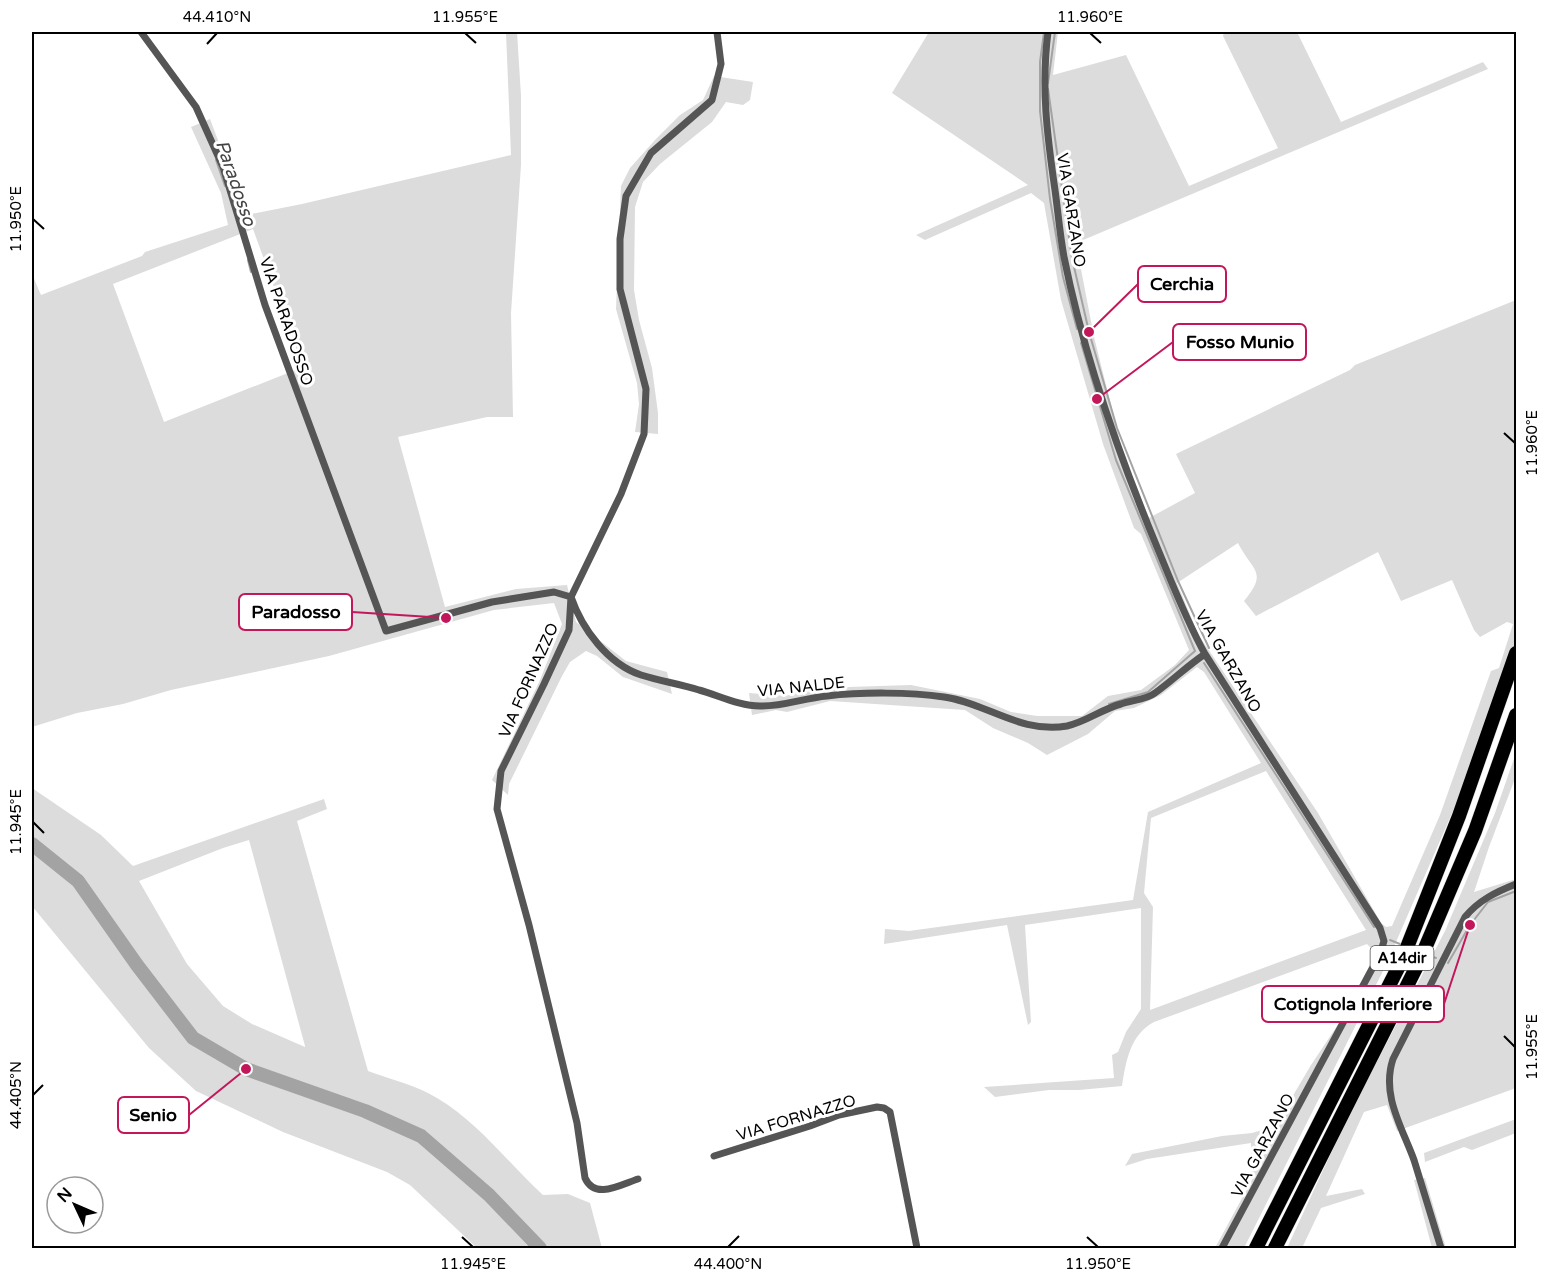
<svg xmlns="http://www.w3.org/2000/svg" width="1548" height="1280" viewBox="0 0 1548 1280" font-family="'Varela Round',sans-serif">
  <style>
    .green { fill: #dcdcdc; fill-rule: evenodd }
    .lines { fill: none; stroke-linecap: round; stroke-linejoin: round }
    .stream { stroke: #a3a3a3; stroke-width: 2 }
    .river { stroke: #a3a3a3; stroke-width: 14 }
    .motorway-casing { stroke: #dbdbdb; stroke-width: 15 }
    .minor { stroke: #555; stroke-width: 7 }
    .motorway { stroke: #000; stroke-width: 14 }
    .ticks { fill: none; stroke: #000; stroke-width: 2 }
    .labels { text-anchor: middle; stroke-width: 6; stroke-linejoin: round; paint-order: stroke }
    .shield { fill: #fff; stroke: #4c4c4c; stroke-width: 1.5 }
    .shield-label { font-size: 15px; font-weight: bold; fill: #000 }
    .street-label { font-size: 16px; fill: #000; stroke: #fff }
    .water-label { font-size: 18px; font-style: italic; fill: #444; stroke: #fff }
    .leader { fill: none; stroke: #c2185b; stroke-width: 2 }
    .callout-dot { fill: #c2185b; stroke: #fff; stroke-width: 2 }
    .callout { fill: #fff; stroke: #c2185b; stroke-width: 2 }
    .callout-label { font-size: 18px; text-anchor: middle; font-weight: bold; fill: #000 }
    .neatline { fill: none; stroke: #000; stroke-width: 2 }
    .ticks-label { font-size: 15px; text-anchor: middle; fill: #000 }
  </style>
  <rect width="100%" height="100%" fill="#fff"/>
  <path class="green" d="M506,32H517L521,96V165L511,313L513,417H487L398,437L445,607L516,589L567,585L576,622L626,661L667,672L672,694L623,677L597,656L586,651L570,662L562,676L509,784L508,795L492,780L540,680L562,624L554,603L494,610L329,656L171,690L123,704L77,713L32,727V274L41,295L142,256L145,252L228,225L221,193L191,127L210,119L246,215L302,204L511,155ZM253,229L303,367L164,422L113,284Z
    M929,32H1058L1053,75L1126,55L1189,186L1278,148L1223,36L1224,32H1297L1341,122L1483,62L1488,69L1076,243L1094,337L1123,453L1149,518L1195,493L1176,454L1350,370L1355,365L1516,300V645L1479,751L1386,965L1244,1248H1215L1253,1178L1251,1143L1147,1159L1125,1166L1132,1154L1222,1136L1252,1133L1275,1126L1311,1065L1339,1023L1377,954L1367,944L1154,1022C1130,1035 1126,1061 1122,1086L1079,1090H1049L995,1097L984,1087L1114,1078L1112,1055L1118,1052L1126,1032L1141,1009V908L1025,925L1031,1022L1028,1025L1007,925L884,944L885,929L909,931L1133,900L1148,812L1261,763L1204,672L1197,667L1161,695L1134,708L1115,711L1088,734L1047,755L1028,743L993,728L965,710L830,701L787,712L776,710L752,715L749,693L785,696L817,688L911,685L980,699L1011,712L1037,716H1082L1108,696L1141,690L1175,665L1189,650L1141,534L1134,528L1103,444L1061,300L1044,203L1031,193L925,240L916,235L1028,185L892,93ZM1238,543C1252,571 1269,571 1244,601L1256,616L1378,552L1401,601L1452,580L1474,630L1480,637L1507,622L1513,624L1499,668L1491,671L1440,815L1392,926L1386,927L1381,923L1318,813L1198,634L1177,583ZM1266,771L1366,930L1150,1010L1153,907L1144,893L1151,818Z
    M714,76L753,82L750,100L743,105L726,102L712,122L660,164L643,182L635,207L634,290L639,320L652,368L658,413V434L635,432L639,404L637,383L616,309L621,186L630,168L655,140L680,115L703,100Z
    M1516,753V776L1489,847L1474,892L1516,879V1088L1397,1131L1387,1105L1364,1112L1326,1196L1362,1189L1365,1194L1321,1208L1302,1248H1287L1345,1123L1445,931L1495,813Z
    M32,788L101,835L133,866L324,799L327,809L297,821L368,1071C390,1079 418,1086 437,1098C479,1123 508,1163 543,1195L568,1194L590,1203L602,1248H477L410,1185L387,1172L283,1132L196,1091L149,1048L32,906ZM249,840L305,1046V1047L252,1024L223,1006L187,964L139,881L223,848Z
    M1516,1119V1133L1472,1150L1464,1147L1425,1162L1424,1153Z
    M1425,1178L1446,1248H1432L1414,1180Z"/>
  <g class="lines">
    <path class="stream" d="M1044,32L1040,62V111L1050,199L1063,277L1077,329
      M1048,83L1055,32
      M1048,89L1072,258L1089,332L1117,428L1178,581L1209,648
      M216,160L225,186
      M248,260L251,272
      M1081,343L1116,460L1195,651L1148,692L1109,704
      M1204,663L1374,927
      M1390,940L1400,944
      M1430,956L1436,958
      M1448,963L1470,925L1488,902L1516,891"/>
    <path class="river" d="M32,844L78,881L137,965L193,1038L246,1069L365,1111L421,1136L489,1195L540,1248"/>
    <g class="motorway-casing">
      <path id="motorway" d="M1256,1248L1402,960L1459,816L1516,653
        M1275,1248L1420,960L1475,831L1516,715"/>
    </g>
    <path class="minor" d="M141,32L196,107L223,167L265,305L386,631L492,602L554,592L571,597C582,629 608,664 641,675C660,681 680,684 699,690C718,695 739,706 760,706C782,707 804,698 827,696C861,692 910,692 944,697C987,703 1020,734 1067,726C1086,722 1102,709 1121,704C1132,700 1146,700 1155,693C1172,681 1187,666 1205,654
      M1048,32C1041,86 1047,135 1055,190C1058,212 1060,235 1064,257C1084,357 1118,453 1157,547C1172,583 1186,620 1205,654L1380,928L1384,941L1380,954L1222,1248
      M714,1156L810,1126L839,1115L877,1107L884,1108L890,1112L917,1248
      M638,1179C620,1185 595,1200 585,1178L577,1123L529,925L497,809L501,771L544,684L569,630L571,597L621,494L644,434L646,389L620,289V239L626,196L651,153L712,100L721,64L717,32
      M1441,1248C1432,1219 1423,1190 1414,1160C1402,1127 1381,1095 1393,1059L1465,917C1479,900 1496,892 1516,884"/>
    <use href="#motorway" class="motorway"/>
  </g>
  <path class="ticks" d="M465,33L476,43M1090,33L1101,43M207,44L217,33M33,219L44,229M1504,433L1515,443M33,822L44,833M1504,1036L1515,1047M33,1095L43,1085M462,1237L473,1247M1087,1237L1098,1247M728,1247L739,1236"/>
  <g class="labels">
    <rect class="shield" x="1370.5" y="946" width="63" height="24" rx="4.5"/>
    <g class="shield-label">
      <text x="1402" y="963">A14dir</text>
    </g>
    <g class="street-label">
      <text transform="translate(1072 210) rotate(81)" y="6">VIA GARZANO</text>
      <text transform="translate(287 321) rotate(71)" y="6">VIA PARADOSSO</text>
      <text transform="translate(1229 661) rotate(60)" y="6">VIA GARZANO</text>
      <text transform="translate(528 680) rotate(-66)" y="6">VIA FORNAZZO</text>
      <text transform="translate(801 686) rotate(-6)" y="6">VIA NALDE</text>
      <text transform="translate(796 1117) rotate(-17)" y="6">VIA FORNAZZO</text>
      <text transform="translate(1262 1145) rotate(-62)" y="6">VIA GARZANO</text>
    </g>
    <g class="water-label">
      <text transform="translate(236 183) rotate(71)" y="6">Paradosso</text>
    </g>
  </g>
  <path class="leader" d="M1089 332L1138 284M1097 399L1173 342M446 618L352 612M1470 925L1444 1004M246 1069L189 1115"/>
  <g class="callout-dot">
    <circle cx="1089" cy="332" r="6"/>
    <circle cx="1097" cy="399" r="6"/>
    <circle cx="446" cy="618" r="6"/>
    <circle cx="1470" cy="925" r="6"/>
    <circle cx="246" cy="1069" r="6"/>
  </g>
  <g class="callout">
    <rect x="1138" y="266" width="88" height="36" rx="6"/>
    <rect x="1173" y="324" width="133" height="36" rx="6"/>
    <rect x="239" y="594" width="113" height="36" rx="6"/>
    <rect x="1262" y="986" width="182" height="36" rx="6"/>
    <rect x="118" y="1097" width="71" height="36" rx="6"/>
  </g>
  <g class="callout-label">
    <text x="1182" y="290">Cerchia</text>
    <text x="1240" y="348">Fosso Munio</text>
    <text x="296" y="618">Paradosso</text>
    <text x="1353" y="1010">Cotignola Inferiore</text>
    <text x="153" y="1121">Senio</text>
  </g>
  <rect width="1548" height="1280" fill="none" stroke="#ffffff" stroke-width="66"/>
  <g transform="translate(75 1205) rotate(314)"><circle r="28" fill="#ffffff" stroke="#999999" stroke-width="1.5"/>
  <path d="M0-4.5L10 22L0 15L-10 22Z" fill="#000000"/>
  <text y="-9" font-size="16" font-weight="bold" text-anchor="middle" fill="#000000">N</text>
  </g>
  <rect x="33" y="33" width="1482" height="1214" class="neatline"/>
  <g class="ticks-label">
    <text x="217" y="22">44.410°N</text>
    <text x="465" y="22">11.955°E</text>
    <text x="1090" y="22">11.960°E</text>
    <text transform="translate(16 219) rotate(-90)" y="5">11.950°E</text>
    <text transform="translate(1532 443) rotate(-90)" y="5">11.960°E</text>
    <text transform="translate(16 822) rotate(-90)" y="5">11.945°E</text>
    <text transform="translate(1532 1047) rotate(-90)" y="5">11.955°E</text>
    <text transform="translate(16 1095) rotate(-90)" y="5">44.405°N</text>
    <text x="473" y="1269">11.945°E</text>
    <text x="728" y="1269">44.400°N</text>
    <text x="1098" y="1269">11.950°E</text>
  </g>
</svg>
